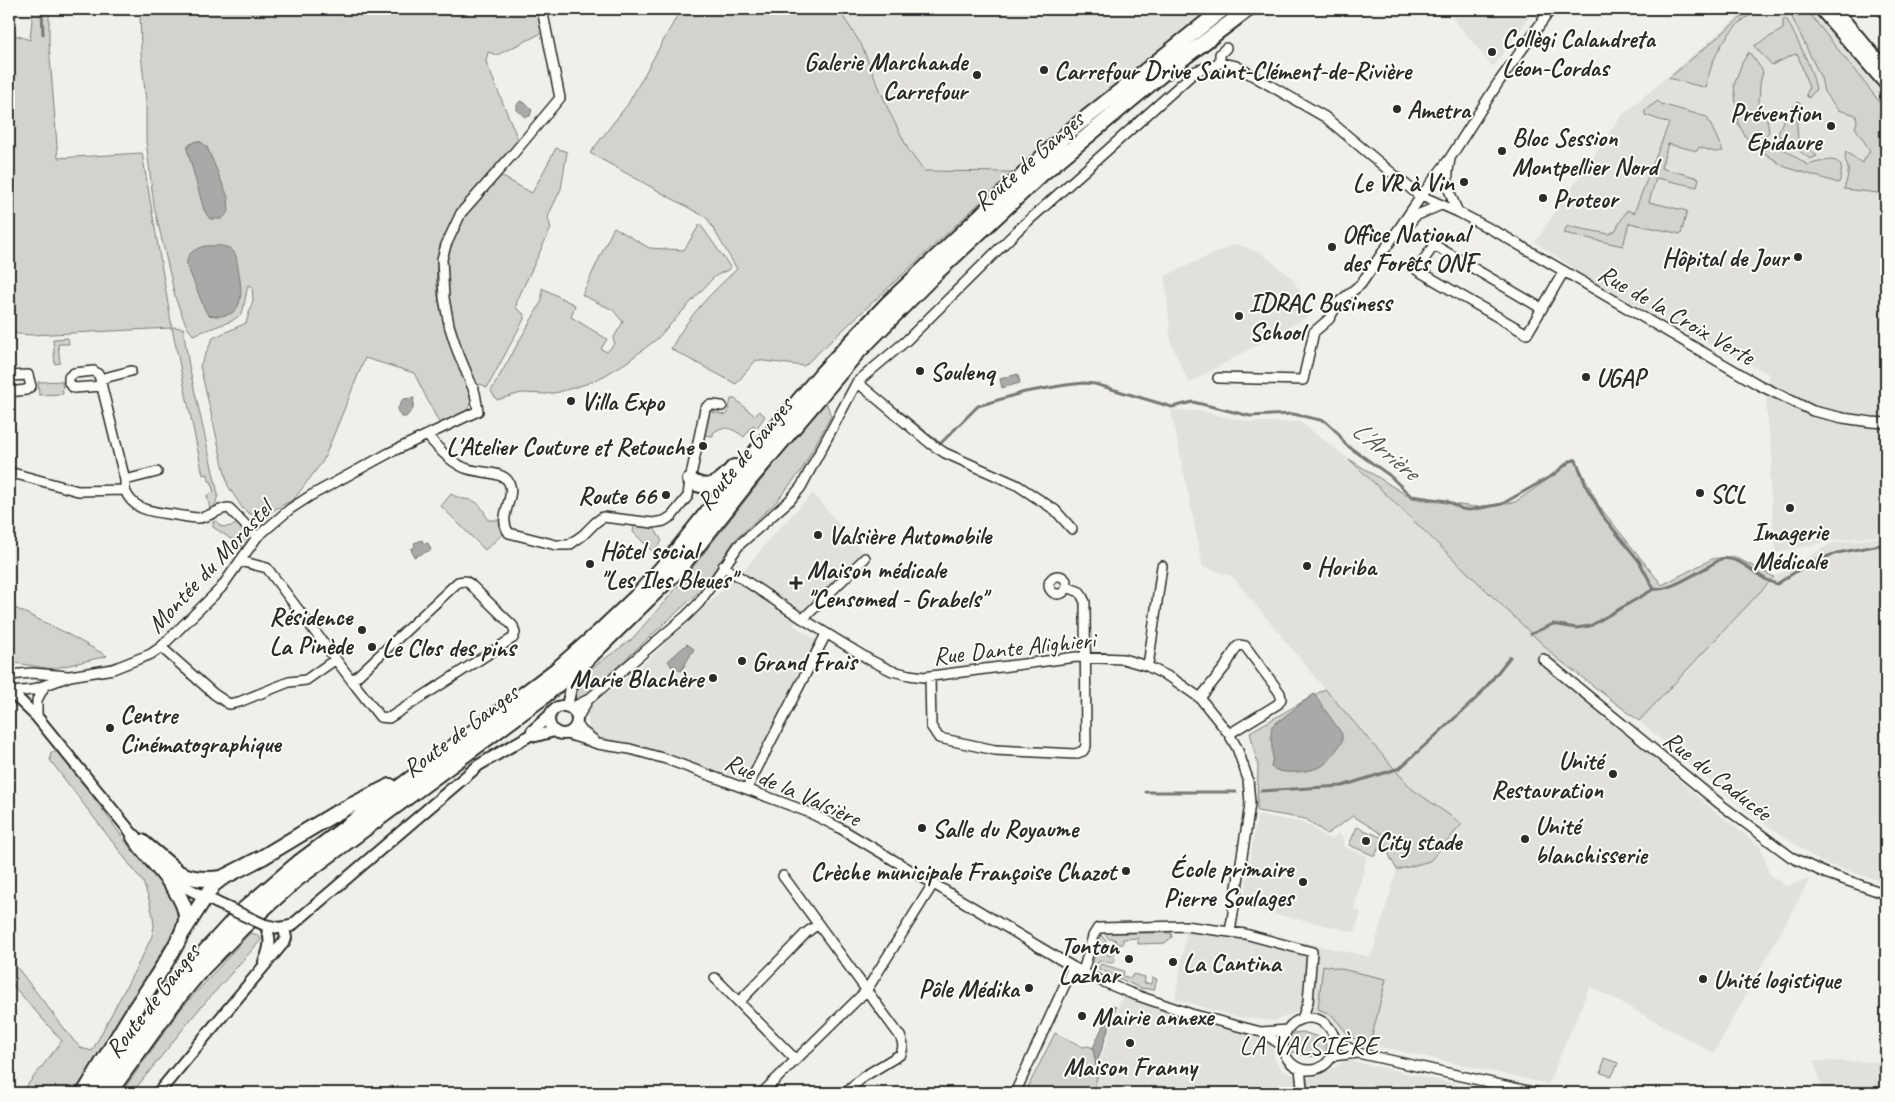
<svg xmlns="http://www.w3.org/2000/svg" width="1895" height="1102" viewBox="0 0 1895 1102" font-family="Caveat,sans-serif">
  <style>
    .built { fill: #e1e0dc }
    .green { fill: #d3d2cf; stroke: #7f7e7d }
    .water { fill: #aaa9a7; stroke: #777775 }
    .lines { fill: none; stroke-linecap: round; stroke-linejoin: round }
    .stream { stroke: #777775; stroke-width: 3 }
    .minor-casing { stroke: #2b2b2b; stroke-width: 12 }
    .tertiary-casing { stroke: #2b2b2b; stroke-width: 14 }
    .secondary-casing { stroke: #2b2b2b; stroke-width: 16 }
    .primary-casing { stroke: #2b2b2b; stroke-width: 18 }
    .minor { stroke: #fdfcf7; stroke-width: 9 }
    .tertiary { stroke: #fdfcf7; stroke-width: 10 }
    .secondary { stroke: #fdfcf7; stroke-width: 12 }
    .primary { stroke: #fdfcf7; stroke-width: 14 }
    .tertiary-bridge-casing { stroke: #2b2b2b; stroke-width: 14; stroke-linecap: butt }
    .tertiary-bridge { stroke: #fdfcf7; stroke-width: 10 }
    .poi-dot { fill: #2b2b2b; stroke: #fdfcf7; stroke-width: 2 }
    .labels { text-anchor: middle; stroke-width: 4; stroke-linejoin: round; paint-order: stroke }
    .poi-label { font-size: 25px; font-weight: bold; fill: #2b2b2b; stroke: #fdfcf7; text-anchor: start }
    .street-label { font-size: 25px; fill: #2b2b2b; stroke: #fdfcf7 }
    .water-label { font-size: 26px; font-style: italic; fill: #575756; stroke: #fdfcf7 }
    .neighbourhood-label { font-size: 26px; letter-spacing: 1px; fill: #2b2b2b; stroke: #fdfcf7 }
  </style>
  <rect width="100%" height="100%" fill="#f0efeb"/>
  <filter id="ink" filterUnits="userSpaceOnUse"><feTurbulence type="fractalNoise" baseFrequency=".02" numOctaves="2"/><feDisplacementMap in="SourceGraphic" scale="10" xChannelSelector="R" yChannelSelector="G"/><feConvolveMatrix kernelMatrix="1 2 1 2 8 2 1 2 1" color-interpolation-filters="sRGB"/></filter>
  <g filter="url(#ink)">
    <path class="built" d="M838,9H1213L1013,172L924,171L909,151L889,111L861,44Z
      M1445,9H1535L1493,67Z
      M1747,9H1811L1886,94V535L1830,541L1776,553L1769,475L1773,464L1766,406L1769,374L1687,333L1588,278L1535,242L1622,115Z
      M1235,244L1261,253L1291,277L1314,313L1189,383L1171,343L1165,276Z
      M1171,410L1200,411L1250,422H1300L1349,459L1558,659L1570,688L1663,766L1713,810L1761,847L1769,874L1786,886L1810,879L1714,1053L1590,986L1548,1084L1350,1040L1346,1037L1337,1025L1321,1014L1313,1012L1300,1011L1274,1021L1233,1016L1175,999L1188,923L1245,930L1371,957L1397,870L1430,861L1462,824L1412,789L1325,689L1232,576L1203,567Z
      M813,493L864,554L806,609L793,625L816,640L746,780L643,746L605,742L589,732L587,710L649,659L746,568L772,536Z
      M1886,537V883L1821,862L1751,814L1678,755L1682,750L1675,743L1670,747L1639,721L1774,577L1832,543Z
      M1257,815L1305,823L1331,840L1339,833L1345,841L1343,846L1367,856L1354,909L1361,912L1355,932L1243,907Z
      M1122,996L1271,1042L1275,1060L1283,1071L1296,1076L1313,1077L1330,1070L1346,1060L1496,1093H1092L1099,1065Z
      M1814,1061L1886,1062V1093H1823Z"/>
    <path class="green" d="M33,9H49V45L58,158L142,153L172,327L183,328L189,366L218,494L215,507L210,509L207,495L214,493L211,481H209L208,474L203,475L172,328L31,335L9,333V33L30,40Z
      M140,9H537L542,33L497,55L488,52L486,62L519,142C500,164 478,185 461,208C451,221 441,240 438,256C430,304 455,355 472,399L467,412L441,427L414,373L365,358L323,461L294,499L263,516L250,514L243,509L228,486L200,366L213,338L246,323L253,300L252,287L248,285L243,310L240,315L232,321L193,335L187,327L176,300L154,206L146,141V102L141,53Z
      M681,9H838L861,44L889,111L909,151L924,171L1013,172L804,366L756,360L736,384L671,349C687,317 711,293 737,269L707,218L590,153L628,104Z
      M1751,9H1764C1757,12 1749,15 1743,20C1723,36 1710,62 1706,88L1669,78Z
      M1788,9H1806L1886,110V143L1883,145L1886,194L1844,189C1846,182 1849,175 1848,168C1846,161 1844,159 1846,152L1862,163L1870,151L1855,127L1857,123L1856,115L1838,110L1824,92L1821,78Z
      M1786,18C1797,40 1811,64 1816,89L1809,98L1806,95L1809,88L1798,55L1795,54L1772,65L1754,46L1783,29V19Z
      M1749,52L1763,71L1760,84L1759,102L1760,109L1767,119L1769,132L1755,147L1745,136L1738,123L1734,85L1742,63Z
      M1658,101L1661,104L1707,117L1723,151L1715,152L1699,147L1697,151L1668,144L1661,168L1699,178L1697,187L1656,178L1649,202L1687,211L1681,234L1629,223L1623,246L1564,233L1567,226L1609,234L1615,231L1627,210L1634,213L1669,123L1645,115V110Z
      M1798,102L1803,106L1796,115L1798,139L1817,156L1810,159L1778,135C1782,120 1787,113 1798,102Z
      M1770,140L1808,165C1826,160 1849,152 1839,183L1785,167L1763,152Z
      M556,148L567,152L561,189L549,214L548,219L551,228L517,301L516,308L524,314V319L487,388L483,385L473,384L463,357L449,311L446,261L450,243L467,213L501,176L532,193Z
      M700,224L731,268L714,277L657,339L627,362L604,376L586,384L559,392L546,394L521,393L497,400L491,391L538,308L542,300V288L575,305L571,317L607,339L601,349L607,352L615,343L613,339L623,322L613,310L582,295L614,227L649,248L684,250Z
      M68,338L69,344H58L60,363L55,364L53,339Z
      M62,381L63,394L39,395L38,382Z
      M731,399H735L755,416L759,411L765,416L757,428L753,425L744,437C735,430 724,423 713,433V436L703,435L708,414L711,412L726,415L728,412Z
      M825,399L831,416L801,471L777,501L734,541L702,589L579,702L574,697L585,673L631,640L674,591Z
      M1575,458L1599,506L1662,585L1712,559L1733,556L1774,577L1639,721L1558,659L1349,459L1411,498L1474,507L1515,502L1550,478Z
      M451,494C471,505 476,492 488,520H501L504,533L485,550L441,506Z
      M217,521L220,526C228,528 233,526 240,522L248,532L249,541L243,547L213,527V522Z
      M634,526L654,528L662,541L653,552L633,532Z
      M9,605L62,631L107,656L52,669L9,662Z
      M1325,689L1412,789L1462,824L1430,861L1397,870L1390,857L1382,834L1353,816L1327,834L1306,819L1257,811L1258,766L1250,732Z
      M51,752H57L84,784L131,849L172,896L180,910L181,925L118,1022L78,1093H21L62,1041L9,981V957L74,1041L81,1048L92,1051L143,955L152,936L154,926L153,916L149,899L143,882L50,760Z
      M1357,827L1383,838L1375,856L1349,845Z
      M250,933L258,935L261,940L195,1014L132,1093H121L181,1009Z
      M1104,933H1171L1172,937L1165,943L1138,944V938L1123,939V944H1119L1114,939H1109Z
      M1101,935L1106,941L1105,946L1102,947L1103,952L1110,956L1111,954L1114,953L1115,960L1111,963L1101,961L1098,962L1095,967L1092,965Z
      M1101,964L1124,971L1123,976L1131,978L1133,974L1145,977L1144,983L1151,984L1152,978L1157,979L1154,990L1140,988L1099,969V967Z
      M1323,965L1386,979L1371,1040L1351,1038L1332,1015L1318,1009Z
      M1303,1032L1324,1039L1327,1050C1315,1061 1304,1056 1290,1051C1287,1044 1288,1039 1293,1033Z
      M1055,1033L1083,1047L1088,1046L1093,1048L1098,1072L1093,1093H1025Z
      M1604,1058L1618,1063L1612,1076L1601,1073Z"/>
    <path class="water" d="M520,101L525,103L532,110L530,116L525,117L517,111V105Z
      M196,141L201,142L207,147L228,197L229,211L222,219H210L204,210L187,149L189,145Z
      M204,246C216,246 231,243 236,256C240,282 253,323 208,315L205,310L187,265C186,253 194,250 204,246Z
      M1018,374L1020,383L1002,388L1000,379Z
      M414,398L413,409L406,417H401L397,410L403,399Z
      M422,540L424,544L428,543L431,550L414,557L411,549L415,547L414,543Z
      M687,644L694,649L681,671L672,667L668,661Z
      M1314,694L1342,734V742C1337,749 1329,762 1322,766C1310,772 1282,776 1271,767C1275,753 1269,740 1272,726Z
      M1112,1005L1116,1007L1096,1066L1093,1048Z"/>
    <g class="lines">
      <path class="stream" d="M42,9L43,34
        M885,400L940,444L978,406L1025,392L1066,385L1084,383L1095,384L1172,407L1193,402L1250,416L1293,414L1325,421L1338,433L1345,444L1389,475L1411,496L1447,501L1462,509L1470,510L1502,504L1553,475L1570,461L1576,460L1587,488L1605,519L1639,561L1654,589
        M1531,634L1553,624L1576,628L1590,626L1654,589C1670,592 1706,567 1721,559C1743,555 1757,580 1777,584L1809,563L1837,553L1886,544
        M1261,791L1342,786L1400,768L1479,696L1510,657
        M1146,792H1236"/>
      <g class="minor-casing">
        <path id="minor" d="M1220,63V54L1226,48
          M1450,159C1445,182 1448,191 1458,212
          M1409,225L1415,216L1441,205
          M1541,308L1434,245L1417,270L1527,334L1564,271
          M9,376L28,375L31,386L26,390L9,392
          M1218,378L1303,380L1314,332L1329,319L1338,303L1361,284L1422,195L1450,158L1498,83L1551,9
          M100,379L131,371
          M857,382L931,444L945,453L1017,485L1055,510L1072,529
          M102,386L74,388L69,383V377L74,373L94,371L99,375L100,379L125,480V490
          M427,435C437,447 450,462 465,468C476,473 502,471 508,481C518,496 496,516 509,533L556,545H569L583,535L596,522L603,517L653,523L664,521L672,516L688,496L690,480L705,409C709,403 715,405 722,406
          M9,472L78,491L125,490C133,512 156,512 176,515C183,516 192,518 199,518C210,517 219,508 229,508L257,537
          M125,480L157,472
          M240,561L267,568L352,681L458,582L465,581L470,584L513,626L515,633L513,638L389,718L380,717L352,681
          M723,566L803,619L870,660L892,671L909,675L924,677L1076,657L1123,659L1147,666L1173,679L1200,698L1229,734L1237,748L1248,779L1250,803L1248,818L1230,932
          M1049 585a9 9 0 1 1 18 0a9 9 0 1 1-18 0Z
          M803,619L865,558
          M161,647L214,694L229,704L239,702L289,682L306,680L336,659
          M1543,659L1720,804L1791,857L1825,873L1886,894
          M1147,666L1149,659L1162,566
          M9,675L32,673L68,676
          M930,676L931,726L939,738L995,750L1075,754L1083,751L1086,746L1085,602L1080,592L1067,587
          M12,692L32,690L70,676L113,669L151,654L161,647L221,588L257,537L290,509L310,496L389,453L478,411L475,393L457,350L449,325L444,298L442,259L446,245L461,213L513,154L560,98L542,9
          M1200,698L1225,667L1236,648L1239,645L1245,646L1280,693L1281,699L1278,704L1229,734
          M571,708L589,699L686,616L699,603L739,545L790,500L801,487L857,382L906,341L1018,230L1196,71L1220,63L1236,66L1325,117L1417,194L1458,212L1502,235L1759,385L1813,411L1843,418L1871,422L1886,423
          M37,717V700L45,685
          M577,719L588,700
          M576,724L582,731L594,740
          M567,734L598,744L630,749L666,759L808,812L838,827L1073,967L1092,977L1130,993L1191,1014L1261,1032L1287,1030
          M747,788L826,634
          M783,876L900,1036C903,1043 904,1046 901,1054L863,1077L846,1093
          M1083,972L1093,936L1098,928L1185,926L1245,934L1312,952L1308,1002L1302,1019
          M715,978L796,1060
          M739,1002L806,933L818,924
          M1283 1044a26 26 0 1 1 52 0a26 26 0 1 1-52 0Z
          M1262,1032L1283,1046
          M1335,1040L1358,1053L1537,1093
          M1332,1056L1358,1053
          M762,1093L866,991L933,884
          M1015,1093L1073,967
          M1300,1093L1302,1087L1300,1069"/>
      </g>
      <g class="tertiary-casing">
        <path id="tertiary" d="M9,690L37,717L138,841
          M549 720a14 14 0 1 1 28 0a14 14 0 1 1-28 0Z
          M567,706L571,688L581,675L582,664
          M532,734L536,736L554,731
          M170,875L179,884L217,903
          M265,925L279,928L291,926L479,765L532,734V731L549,716
          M264,962C270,949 272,938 265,925
          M158,1093L284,942L286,938L284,928"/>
      </g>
      <g class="secondary-casing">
        <path id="secondary" d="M1821,9L1886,84
          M1834,9L1886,70"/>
      </g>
      <g class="primary-casing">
        <path id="primary" d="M690,480C709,493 721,482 734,467
          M142,842L179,873C193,880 207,880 222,878
          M179,938L213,885L222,878L263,857L336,813L390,786
          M84,1093C100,1067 115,1041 131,1015C143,995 188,936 186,916C184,891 148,859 134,837
          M95,1093L168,992L242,911L298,863L556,670L597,634L636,597L669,560L753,455L822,373L888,303L1071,130L1223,9
          M109,1093L173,1004L201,970L243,927L297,879L543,697L582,664L681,567L751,478L856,354L935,274L1044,172L1161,75L1248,9"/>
      </g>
      <use href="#minor" class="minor"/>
      <use href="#tertiary" class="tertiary"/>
      <use href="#secondary" class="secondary"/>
      <use href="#primary" class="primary"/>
      <g class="tertiary-bridge-casing">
        <path id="tertiary-bridge" d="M217,903L265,925"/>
      </g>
      <use href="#tertiary-bridge" class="tertiary-bridge"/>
    </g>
  </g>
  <g class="poi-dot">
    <circle cx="1492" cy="52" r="5"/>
    <circle cx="1044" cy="70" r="5"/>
    <circle cx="977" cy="75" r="5"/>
    <circle cx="1397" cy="109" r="5"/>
    <circle cx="1831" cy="126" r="5"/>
    <circle cx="1502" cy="151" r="5"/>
    <circle cx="1464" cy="182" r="5"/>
    <circle cx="1543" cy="198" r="5"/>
    <circle cx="1332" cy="247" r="5"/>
    <circle cx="1798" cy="257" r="5"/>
    <circle cx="1239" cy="316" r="5"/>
    <circle cx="920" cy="371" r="5"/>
    <circle cx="1586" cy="377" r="5"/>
    <circle cx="571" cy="401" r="5"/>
    <circle cx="703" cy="446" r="5"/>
    <circle cx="1700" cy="493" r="5"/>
    <circle cx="666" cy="495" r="5"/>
    <circle cx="1790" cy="508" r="5"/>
    <circle cx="818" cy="535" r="5"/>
    <circle cx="590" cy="564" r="5"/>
    <circle cx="1307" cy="566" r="5"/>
    <path d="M793.5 575.5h5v5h5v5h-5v5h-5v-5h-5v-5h5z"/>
    <circle cx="362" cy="630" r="5"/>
    <circle cx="372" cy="647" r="5"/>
    <circle cx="742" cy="661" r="5"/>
    <circle cx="713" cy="678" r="5"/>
    <circle cx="110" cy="728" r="5"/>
    <circle cx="1613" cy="774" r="5"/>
    <circle cx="922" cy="828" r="5"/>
    <circle cx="1525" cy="839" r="5"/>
    <circle cx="1366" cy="841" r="5"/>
    <circle cx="1126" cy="871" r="5"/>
    <circle cx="1303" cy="882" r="5"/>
    <circle cx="1129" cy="959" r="5"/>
    <circle cx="1173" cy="962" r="5"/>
    <circle cx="1703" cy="979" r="5"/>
    <circle cx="1029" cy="988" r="5"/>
    <circle cx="1082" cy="1016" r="5"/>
    <circle cx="1130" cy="1043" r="5"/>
  </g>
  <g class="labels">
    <g class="poi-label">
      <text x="1502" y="47">Collègi Calandreta<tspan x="1502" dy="29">Léon-Cordas</tspan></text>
      <text x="967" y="70" text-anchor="end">Galerie Marchande<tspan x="967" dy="29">Carrefour</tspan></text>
      <text x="1054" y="79">Carrefour Drive Saint-Clément-de-Rivière</text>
      <text x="1407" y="118">Ametra</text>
      <text x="1821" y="121" text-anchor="end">Prévention<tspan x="1821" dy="29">Epidaure</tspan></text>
      <text x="1512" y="146">Bloc Session<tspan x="1512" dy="29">Montpellier Nord</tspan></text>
      <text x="1454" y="191" text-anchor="end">Le VR à Vin</text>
      <text x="1553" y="207">Proteor</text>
      <text x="1342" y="242">Office National<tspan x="1342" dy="29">des Forêts ONF</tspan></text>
      <text x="1788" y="266" text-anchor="end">Hôpital de Jour</text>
      <text x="1249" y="311">IDRAC Business<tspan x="1249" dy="29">School</tspan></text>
      <text x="930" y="380">Soulenq</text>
      <text x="1596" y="386">UGAP</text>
      <text x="581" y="410">Villa Expo</text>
      <text x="693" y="455" text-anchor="end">L'Atelier Couture et Retouche</text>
      <text x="1710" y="502">SCL</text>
      <text x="656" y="504" text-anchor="end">Route 66</text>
      <text x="1790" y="540" text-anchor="middle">Imagerie<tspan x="1790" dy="29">Médicale</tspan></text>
      <text x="828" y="544">Valsière Automobile</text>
      <text x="600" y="559">Hôtel social<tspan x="600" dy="29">"Les Iles Bleues"</tspan></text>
      <text x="1317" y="575">Horiba</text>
      <text x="807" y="578">Maison médicale<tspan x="807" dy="29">"Censomed - Grabels"</tspan></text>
      <text x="352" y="625" text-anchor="end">Résidence<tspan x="352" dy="29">La Pinède</tspan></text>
      <text x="382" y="656">Le Clos des pins</text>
      <text x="752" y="670">Grand Frais</text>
      <text x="703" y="687" text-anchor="end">Marie Blachère</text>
      <text x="120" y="723">Centre<tspan x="120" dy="29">Cinématographique</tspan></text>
      <text x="1603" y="769" text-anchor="end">Unité<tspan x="1603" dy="29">Restauration</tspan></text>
      <text x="1535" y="834">Unité<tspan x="1535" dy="29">blanchisserie</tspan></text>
      <text x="932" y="837">Salle du Royaume</text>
      <text x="1376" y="850">City stade</text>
      <text x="1293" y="877" text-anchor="end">École primaire<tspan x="1293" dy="29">Pierre Soulages</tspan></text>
      <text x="1116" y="880" text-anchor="end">Crèche municipale Françoise Chazot</text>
      <text x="1119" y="954" text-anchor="end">Tonton<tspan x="1119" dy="29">Lazhar</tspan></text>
      <text x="1183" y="971">La Cantina</text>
      <text x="1713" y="988">Unité logistique</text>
      <text x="1019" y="997" text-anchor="end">Pôle Médika</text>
      <text x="1092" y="1025">Mairie annexe</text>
      <text x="1130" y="1075" text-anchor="middle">Maison Franny</text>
    </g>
    <g class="street-label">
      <text transform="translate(1028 160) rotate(-41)" y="9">Route de Ganges</text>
      <text transform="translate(1677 314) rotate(30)" y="9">Rue de la Croix Verte</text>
      <text transform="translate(744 453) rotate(-51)" y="9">Route de Ganges</text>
      <text transform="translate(209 566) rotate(-47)" y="9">Montée du Morastel</text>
      <text transform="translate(1014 647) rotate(-6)" y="9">Rue Dante Alighieri</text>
      <text transform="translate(460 730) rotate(-37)" y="9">Route de Ganges</text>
      <text transform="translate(1718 775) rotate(38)" y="9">Rue du Caducée</text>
      <text transform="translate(793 789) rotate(24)" y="9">Rue de la Valsière</text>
      <text transform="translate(152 1000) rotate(-52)" y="9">Route de Ganges</text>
    </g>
    <g class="water-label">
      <text transform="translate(1386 450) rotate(39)" y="9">L'Arrière</text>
    </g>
    <g class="neighbourhood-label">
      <text x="1309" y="1054">LA VALSIÈRE</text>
    </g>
  </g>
  <rect width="1895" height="1102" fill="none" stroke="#fdfcf7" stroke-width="30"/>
  <rect x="15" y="15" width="1865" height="1072" fill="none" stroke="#2b2b2b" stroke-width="2" filter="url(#ink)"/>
</svg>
